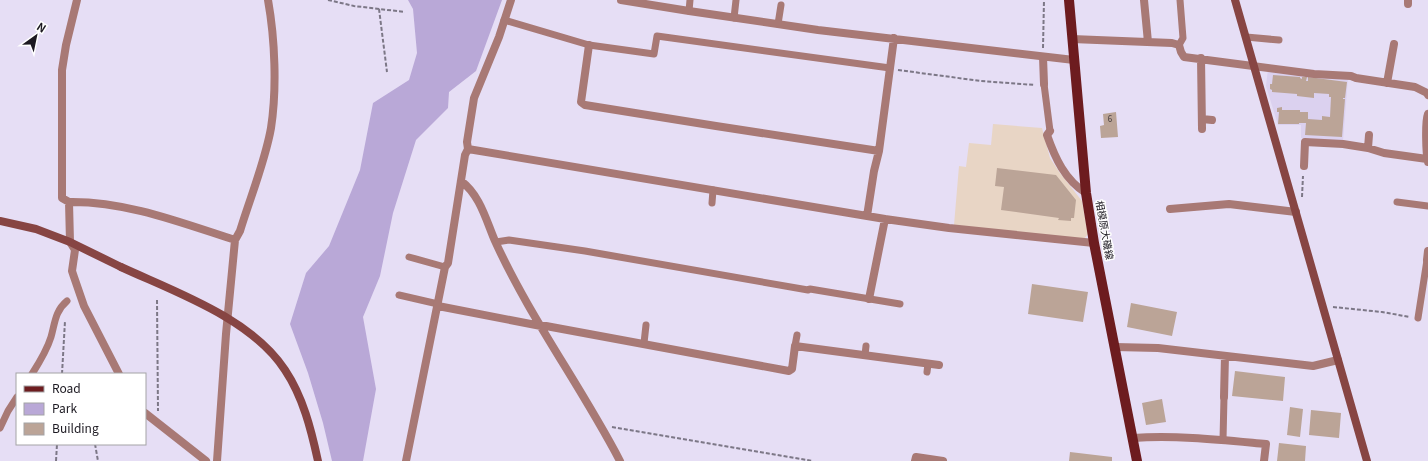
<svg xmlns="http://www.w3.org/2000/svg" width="1428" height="461" viewBox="0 0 1428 461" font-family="Georgia,'Noto Sans JP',serif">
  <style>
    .commercial { fill: #e8d5c5 }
    .built { fill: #dbd1ef }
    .green { fill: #b9a8d7 }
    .building { fill: #bba497 }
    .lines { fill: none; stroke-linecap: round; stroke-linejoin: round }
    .path { stroke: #7c7786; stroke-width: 2; stroke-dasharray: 4 2; stroke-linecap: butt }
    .lane { stroke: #a87975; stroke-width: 7 }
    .street { stroke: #a87975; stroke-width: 8 }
    .secondary { stroke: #874543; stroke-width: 8 }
    .primary { stroke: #6d1c1f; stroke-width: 10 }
    .secondary-bridge { stroke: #874543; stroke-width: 8 }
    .labels { text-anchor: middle; stroke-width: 3; stroke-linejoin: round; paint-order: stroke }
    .number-label { font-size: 8px; fill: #443c3e }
    .street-label { font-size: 10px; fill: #1c1921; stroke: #fff }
  </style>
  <rect width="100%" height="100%" fill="#e6def5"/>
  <path class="commercial" d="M993,124L1042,128L1050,158L1060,173L1082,201L1088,234L1084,239L954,225L959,166L966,167L969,143L991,145Z"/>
  <path class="built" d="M1268,69L1348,78L1343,141L1301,138V125H1278L1266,86Z"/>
  <path class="green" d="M408,0H502L476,71L449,92L448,108L416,140L393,213L380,276L363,317L376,389L363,461H332L323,423L308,373L290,324L306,273L329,246L360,170L373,103L409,80L417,53L413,9Z"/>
  <path class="building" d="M1273,75L1300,77V78L1302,79V77H1307L1306,81H1308V77L1347,82L1345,98H1343V99H1345L1342,137L1305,135L1306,123H1299V124H1278L1279,112H1277V108L1282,107V110H1300V112H1308V119L1322,120V116L1330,117L1331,97H1329V94L1314,93V98L1297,96V94L1272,92V90L1270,89V84H1272Z
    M1116,112L1118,137L1101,138L1100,126L1104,125L1103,114Z
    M997,168L1056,175L1076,200L1074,218H1071V221L1058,220L1059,218L1001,210L1004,187L995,186Z
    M1032,284L1088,292L1083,322L1028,314Z
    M1131,303L1177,312L1172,336L1127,327Z
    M1235,371L1285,377L1283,401L1232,396Z
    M1162,399L1166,422L1146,425L1142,403Z
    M1290,407L1303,409L1300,437L1287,435Z
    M1311,410L1341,413L1339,438L1309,435Z
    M1279,443L1306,446L1305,461H1277Z
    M1070,452L1112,457V461H1069Z"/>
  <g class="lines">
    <path class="path" d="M328,0L354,6L405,12
      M379,9L387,72
      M1043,48L1044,0
      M898,70L981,81L1035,85
      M1302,197L1303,176
      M157,300L158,411
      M1333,307L1382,312L1410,317
      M62,374L65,321
      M612,427L813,461
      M95,444L98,461
      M56,461L57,444"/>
    <path class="lane" d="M689,11L690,0
      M734,18L736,0
      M504,20L589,45L654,54L657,36L890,68
      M778,24L781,5
      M1246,37L1279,40
      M1179,45L1183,38L1180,0
      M1044,84L1050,131
      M1397,202L1428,206
      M712,203L713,190
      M496,242L509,240L585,251L808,290L810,289L900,304
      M409,257L445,267
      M399,295L438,304
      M1418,318L1427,260
      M644,343L646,325
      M795,346L797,335
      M865,355L866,346
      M927,372L928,364
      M32,374C39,363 47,350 51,337C55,323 55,311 67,301
      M0,428L8,411L17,397
      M1223,440L1224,397"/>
    <path class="street" d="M621,0L689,11L818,30L1074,60
      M1144,0L1148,42
      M1408,4V0
      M1072,39L1172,43L1179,45L1181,52L1184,57L1314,74L1351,76L1356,78L1415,87L1427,93L1428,95
      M589,45L581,102L585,105L716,126L879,151
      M1043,57L1044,84
      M1201,58L1202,129
      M1387,83L1394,44
      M1428,114C1425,122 1426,153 1428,162
      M1202,119L1212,120
      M1050,131L1047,135C1055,158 1065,180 1086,193
      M1368,148L1369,135
      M468,149L467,142L474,98L499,37L511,0
      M1304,166L1305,142L1343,144L1368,148L1384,153L1427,159
      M461,181C480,195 486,220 495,241C530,318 581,386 620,461
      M69,202L62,198V70L66,45L77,0
      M1170,209L1229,204L1296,212
      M867,216L874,171L879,151L894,38
      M1427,260L1428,251
      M869,299L885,219
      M438,306L541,326H546L789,371L792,369L795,346L939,365
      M1115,347L1158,348L1313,366L1338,360
      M119,374L84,306L74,277L72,271L75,250L70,242L69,202C126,201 182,223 235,240L240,231C250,198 265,162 271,128C277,89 275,39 268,0
      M1224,397L1225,356
      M145,413L206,461
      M1133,438C1177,435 1222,440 1266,444L1264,461
      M217,461L226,334L235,240
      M406,461L445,267L448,263L465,155L468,149L885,219L949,228L1094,243
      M915,461L916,457L943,461"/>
    <path class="secondary" d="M1235,0L1367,461
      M0,221L36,229L70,242L121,267"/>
    <path class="primary" d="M1069,0L1086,193L1094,243L1137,461"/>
    <path class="secondary-bridge" d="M121,267C175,292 251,318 285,370C303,397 311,429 318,461"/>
  </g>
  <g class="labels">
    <g class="number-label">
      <text x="1110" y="122">6</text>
    </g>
    <g class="street-label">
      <text transform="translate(1105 230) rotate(80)" y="4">相模原大磯線</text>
    </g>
  </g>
  <rect x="16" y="373" width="130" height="72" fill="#ffffff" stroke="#a4a3a6"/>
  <rect x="24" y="386" width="20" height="6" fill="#6d1c1f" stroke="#a4a3a6"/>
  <text x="52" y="393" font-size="12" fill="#1c1921">Road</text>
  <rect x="24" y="403" width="20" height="12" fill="#b9a8d7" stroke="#a4a3a6"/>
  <text x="52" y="413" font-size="12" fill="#1c1921">Park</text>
  <rect x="24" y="423" width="20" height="12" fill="#bba497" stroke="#a4a3a6"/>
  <text x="52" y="433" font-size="12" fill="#1c1921">Building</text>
  <g transform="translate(36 36) rotate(33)" stroke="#ffffff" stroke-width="3" paint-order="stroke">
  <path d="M0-3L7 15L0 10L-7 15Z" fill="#1c1921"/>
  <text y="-6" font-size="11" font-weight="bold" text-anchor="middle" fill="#1c1921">N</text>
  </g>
</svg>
